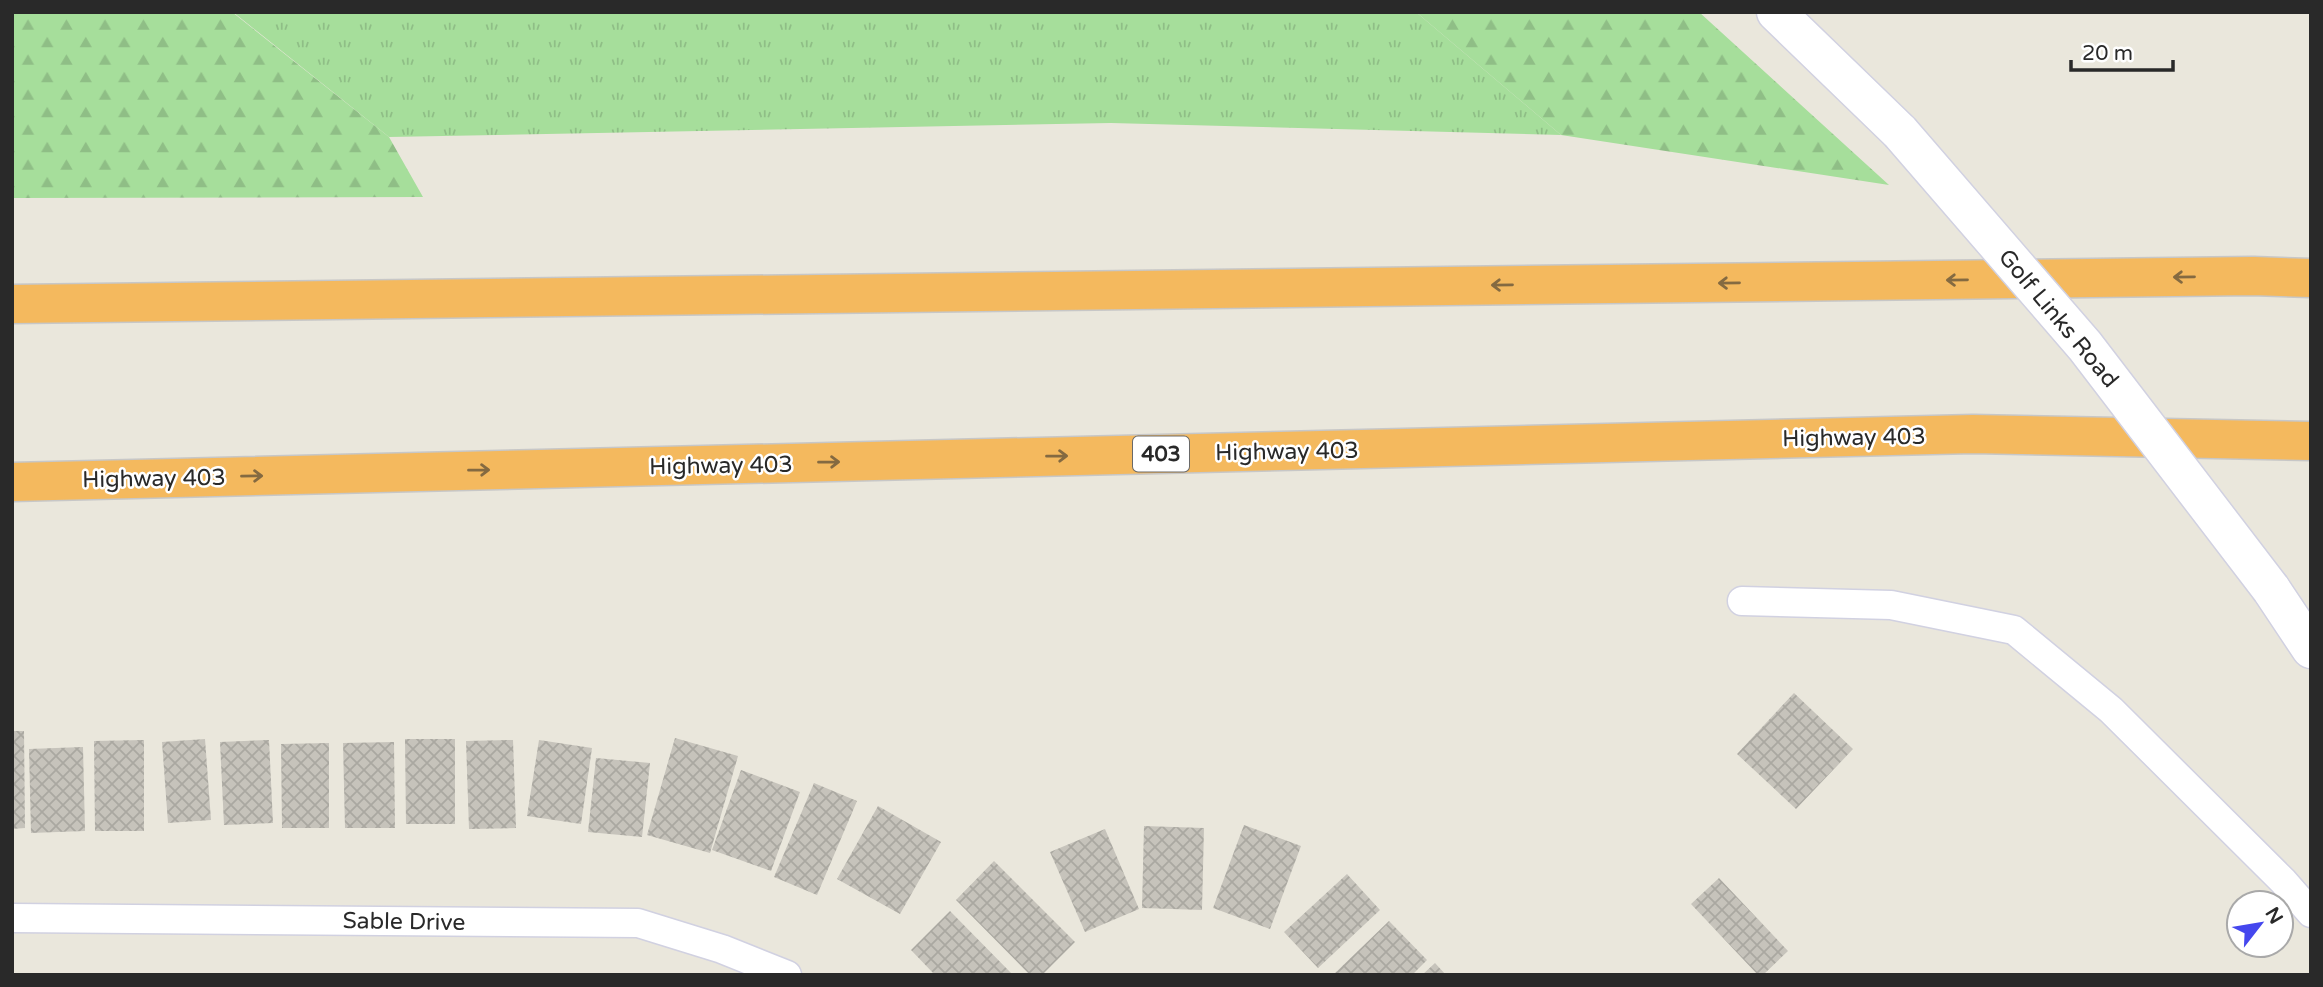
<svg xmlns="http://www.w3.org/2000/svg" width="2323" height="987" viewBox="0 0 2323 987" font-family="'Varela Round',sans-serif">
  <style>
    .grass { fill: url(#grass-tufts) }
    .forest { fill: url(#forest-firs) }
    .building { fill: url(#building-cross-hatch) }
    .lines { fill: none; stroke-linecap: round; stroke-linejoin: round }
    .minor-casing { stroke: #d1d1e1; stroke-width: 31 }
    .secondary-casing { stroke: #d1d1e1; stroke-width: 41 }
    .motorway-casing { stroke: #c7c7c7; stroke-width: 41 }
    .minor { stroke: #fff; stroke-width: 28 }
    .secondary { stroke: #fff; stroke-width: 38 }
    .motorway { stroke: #f4b95e; stroke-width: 38 }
    .secondary-bridge-casing { stroke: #d1d1e1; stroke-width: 41; stroke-linecap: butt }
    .secondary-bridge { stroke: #fff; stroke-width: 38 }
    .oneway { stroke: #846a41 }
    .labels { text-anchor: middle; stroke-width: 5; stroke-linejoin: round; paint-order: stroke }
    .shield { fill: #fff; stroke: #696969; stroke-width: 2 }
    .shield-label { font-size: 21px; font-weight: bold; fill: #292929 }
    .street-label { font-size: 23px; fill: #292929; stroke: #fff }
  </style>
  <defs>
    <pattern id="grass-tufts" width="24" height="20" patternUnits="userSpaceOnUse" patternTransform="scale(1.75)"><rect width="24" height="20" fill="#a6de9b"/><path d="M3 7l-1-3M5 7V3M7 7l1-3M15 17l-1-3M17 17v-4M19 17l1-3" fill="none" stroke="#8fbe86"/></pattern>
    <pattern id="forest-firs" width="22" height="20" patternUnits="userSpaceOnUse" patternTransform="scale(1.75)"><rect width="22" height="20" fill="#a6de9b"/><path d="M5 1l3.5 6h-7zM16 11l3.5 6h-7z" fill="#8fbe86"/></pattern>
    <pattern id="building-cross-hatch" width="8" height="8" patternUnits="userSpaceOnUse" patternTransform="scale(1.75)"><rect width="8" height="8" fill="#c6c3bb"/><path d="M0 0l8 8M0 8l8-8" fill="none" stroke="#aaa8a1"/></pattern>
  </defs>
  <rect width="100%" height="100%" fill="#eae7dc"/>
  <path class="grass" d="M233,12H1416L1561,135L1111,123L389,137Z"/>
  <path class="forest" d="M12,12H232L389,137L423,197L12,198Z
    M1416,12H1699L1889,185L1561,135Z"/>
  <path class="building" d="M1794,693L1853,749L1796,809L1737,754Z
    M12,731H24L25,828L12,829Z
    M675,738L738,756L710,853L647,835Z
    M205,739L211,820L168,823L162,742Z
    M405,739H455V824H406Z
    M144,740V831H95L94,741Z
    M269,740L273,823L224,825L220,742Z
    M513,740L516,828L469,829L466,741Z
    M539,740L592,748L581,824L527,816Z
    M394,742L395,828H345L343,743Z
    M329,743V828H282L281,744Z
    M83,747L85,831L31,833L29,749Z
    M596,758L650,763L642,837L588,832Z
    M741,770L800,792L771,871L712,850Z
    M814,783L857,801L817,895L774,877Z
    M878,806L941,842L900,914L837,879Z
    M1244,825L1301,846L1270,929L1213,908Z
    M1144,826L1204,828L1202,910L1142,908Z
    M1105,829L1139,909L1085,932L1050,852Z
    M994,861L1075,942L1042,975H1030L956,900Z
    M1347,874L1380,910L1318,968L1284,932Z
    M1719,878L1788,951L1763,975H1758L1691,904Z
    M950,911L1013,975H935L911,950Z
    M1389,921L1427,960L1412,975H1333Z
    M1435,963L1446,975H1422Z"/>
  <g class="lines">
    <g class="minor-casing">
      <path id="minor" d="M1742,601L1891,605L2014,630L2111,710L2283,881L2311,913
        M12,918L638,923L722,949L787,975"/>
    </g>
    <g class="secondary-casing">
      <path id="secondary" d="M1776,12L1900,132
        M2271,589L2311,649"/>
    </g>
    <g class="motorway-casing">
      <path id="motorway" d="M12,304L2253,276L2311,278
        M12,482L1973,434L2311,441"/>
    </g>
    <use href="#minor" class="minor"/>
    <use href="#secondary" class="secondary"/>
    <use href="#motorway" class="motorway"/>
    <g class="secondary-bridge-casing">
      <path id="secondary-bridge" d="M1900,132L2085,346L2271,589"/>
    </g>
    <use href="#secondary-bridge" class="secondary-bridge"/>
  </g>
  <defs><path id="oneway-shaft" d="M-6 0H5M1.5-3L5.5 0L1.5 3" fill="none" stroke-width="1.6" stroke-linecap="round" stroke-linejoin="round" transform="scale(1.75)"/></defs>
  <g class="oneway">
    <use href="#oneway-shaft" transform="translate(2184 277) rotate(179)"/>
    <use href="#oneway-shaft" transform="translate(1957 280) rotate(179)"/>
    <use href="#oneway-shaft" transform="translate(1729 283) rotate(179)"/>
    <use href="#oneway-shaft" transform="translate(1502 285) rotate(179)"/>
    <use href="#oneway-shaft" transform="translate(1057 456) rotate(-1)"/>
    <use href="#oneway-shaft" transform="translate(829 462) rotate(-1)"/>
    <use href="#oneway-shaft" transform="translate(479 470) rotate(-1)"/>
    <use href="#oneway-shaft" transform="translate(252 476) rotate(-1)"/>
  </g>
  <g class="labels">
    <rect class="shield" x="1133" y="436.5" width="56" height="35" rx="5"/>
    <g class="shield-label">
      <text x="1161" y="461">403</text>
    </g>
    <g class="street-label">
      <text transform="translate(2059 318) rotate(50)" y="8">Golf Links Road</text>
      <text transform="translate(1854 437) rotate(-1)" y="8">Highway 403</text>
      <text transform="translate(1287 451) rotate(-1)" y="8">Highway 403</text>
      <text transform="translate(721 465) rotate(-1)" y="8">Highway 403</text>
      <text transform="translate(154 478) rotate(-1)" y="8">Highway 403</text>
      <text transform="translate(404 921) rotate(1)" y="8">Sable Drive</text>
    </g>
  </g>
  <rect width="2323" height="987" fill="none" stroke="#292929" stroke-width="28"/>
  <g transform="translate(2260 924) rotate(59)"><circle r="33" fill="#ffffff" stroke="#a9a9a9" stroke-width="2"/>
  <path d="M0-5L12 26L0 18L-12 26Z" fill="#4547ee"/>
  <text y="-10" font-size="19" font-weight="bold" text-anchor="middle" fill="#292929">N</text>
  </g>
  <path d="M2071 60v10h102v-10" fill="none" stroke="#292929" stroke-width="3.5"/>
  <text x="2082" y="60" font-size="21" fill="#292929" stroke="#ffffff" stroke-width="5" paint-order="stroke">20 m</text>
</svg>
